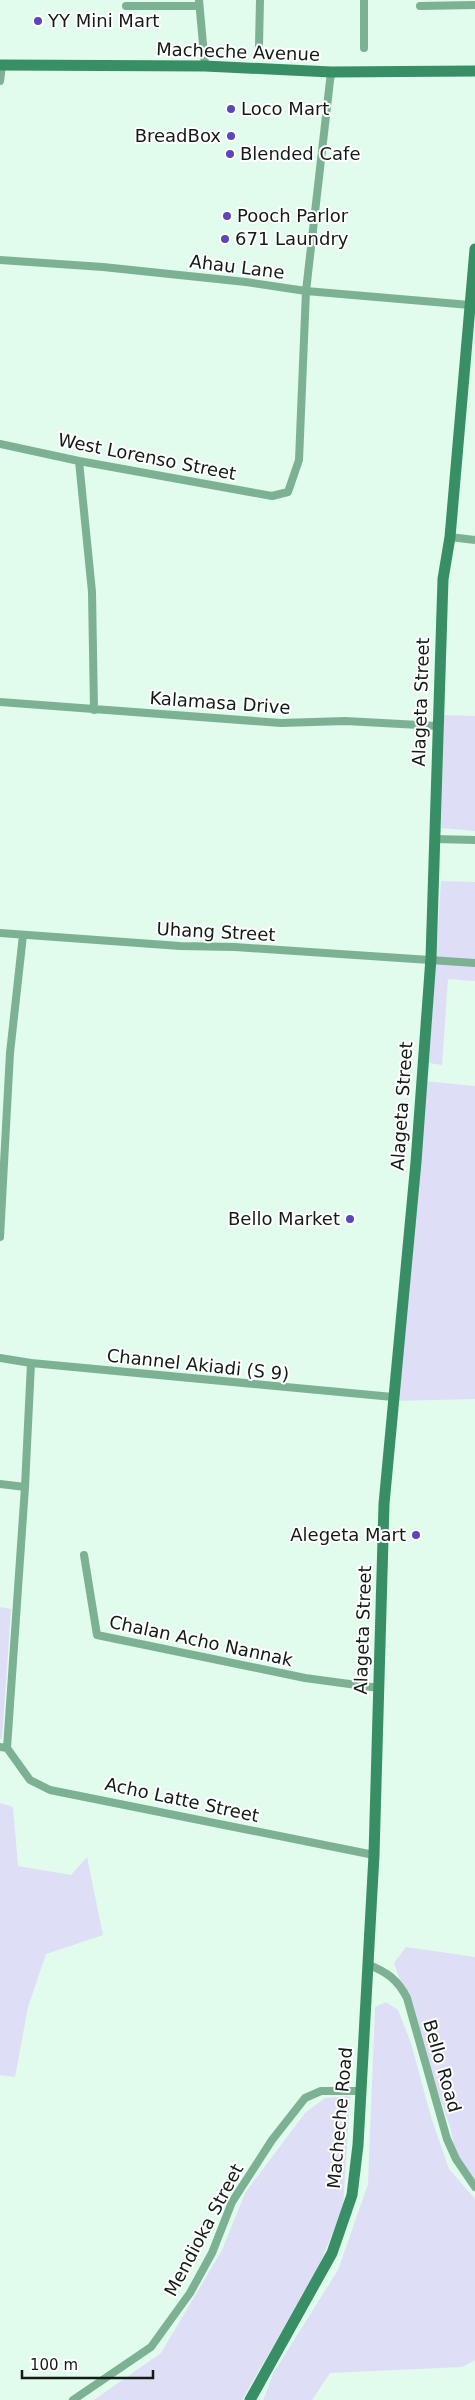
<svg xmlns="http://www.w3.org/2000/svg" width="475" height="2400" viewBox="0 0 475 2400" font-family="'DejaVu Sans',sans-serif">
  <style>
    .green { fill: #dfdef7 }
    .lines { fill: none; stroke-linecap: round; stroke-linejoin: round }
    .minor { stroke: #7cb194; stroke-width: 8 }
    .secondary { stroke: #388f66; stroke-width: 11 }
    .poi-dot { fill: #5d45bd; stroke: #fff; stroke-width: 2 }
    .labels { text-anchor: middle; stroke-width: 4; stroke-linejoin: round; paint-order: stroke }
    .poi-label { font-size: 18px; fill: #121b16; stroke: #fff; text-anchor: start }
    .street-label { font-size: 18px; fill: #121b16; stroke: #fff }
  </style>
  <rect width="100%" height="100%" fill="#e1fbec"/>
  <path class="green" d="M444,715L475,716V831L441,828Z
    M441,881L475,882V981L448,979L442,1065L429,1063Z
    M424,1081L475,1086V1399L392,1401Z
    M0,1607L11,1609L2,1739H0Z
    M0,1803L13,1807L18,1866L71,1875L87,1857L103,1935L46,1954L28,2007L15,2077L0,2075Z
    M406,1947L475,1957V2187L456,2159L451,2130L394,1963Z
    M386,2002L398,2010L411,2043L431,2117L449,2169L475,2199V2360L462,2367L330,2373L312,2400H263L274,2372L338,2270L368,2184L375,2007Z
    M350,2096L343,2208L318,2268L242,2400H94L161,2353L222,2250L245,2193L305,2113L325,2098Z"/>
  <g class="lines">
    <path class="minor" d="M199,0L205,66
      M126,6H199
      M420,6L475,5
      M259,45L260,0
      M364,48V0
      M0,81L2,66
      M0,260L103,267L246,282L306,291L470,305
      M0,444L79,461L272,496L288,492L299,460L306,291L331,72
      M79,461L92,592L94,710
      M450,537L475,540
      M0,702L281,723L345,721L438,726
      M435,839L475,840
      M0,933L180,946L235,947L475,963
      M0,1237L10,1053L23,935
      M0,1358L31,1363L393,1397
      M0,1484L25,1487
      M84,1555L97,1635L305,1678L379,1688
      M0,1747L7,1748L30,1780L50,1790L374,1855
      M7,1748L25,1487L31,1363
      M369,1965C387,1972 398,1980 407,1998L447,2139L456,2159L475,2187
      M73,2400L151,2347L190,2293L212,2253L232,2202L272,2140L305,2098L321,2091H360"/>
    <path class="secondary" d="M0,65L205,66L331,72L475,71
      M250,2400L332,2253L352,2195L358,2145L374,1855L384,1504L416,1162L431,958L443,579L450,537L475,249"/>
  </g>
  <g class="poi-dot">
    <circle cx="38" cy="21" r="5"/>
    <circle cx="231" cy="109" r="5"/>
    <circle cx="231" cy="136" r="5"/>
    <circle cx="230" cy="154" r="5"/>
    <circle cx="227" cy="216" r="5"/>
    <circle cx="225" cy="239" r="5"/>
    <circle cx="350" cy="1219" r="5"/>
    <circle cx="416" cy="1535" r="5"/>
  </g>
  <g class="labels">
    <g class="poi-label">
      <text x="48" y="27">YY Mini Mart</text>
      <text x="241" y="115">Loco Mart</text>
      <text x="221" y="142" text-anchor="end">BreadBox</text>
      <text x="240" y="160">Blended Cafe</text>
      <text x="237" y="222">Pooch Parlor</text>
      <text x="235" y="245">671 Laundry</text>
      <text x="340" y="1225" text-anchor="end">Bello Market</text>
      <text x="406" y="1541" text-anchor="end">Alegeta Mart</text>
    </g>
    <g class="street-label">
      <text transform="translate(238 52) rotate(2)" y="6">Macheche Avenue</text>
      <text transform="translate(237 267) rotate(7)" y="6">Ahau Lane</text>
      <text transform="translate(147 457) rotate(11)" y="6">West Lorenso Street</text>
      <text transform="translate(421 702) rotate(-88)" y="6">Alageta Street</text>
      <text transform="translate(220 703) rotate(4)" y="6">Kalamasa Drive</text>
      <text transform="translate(216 932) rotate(3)" y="6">Uhang Street</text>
      <text transform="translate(402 1106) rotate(-86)" y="6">Alageta Street</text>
      <text transform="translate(198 1365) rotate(6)" y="6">Channel Akiadi (S 9)</text>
      <text transform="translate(363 1630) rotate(-88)" y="6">Alageta Street</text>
      <text transform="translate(201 1641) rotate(12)" y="6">Chalan Acho Nannak</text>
      <text transform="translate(182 1800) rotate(12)" y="6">Acho Latte Street</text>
      <text transform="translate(442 2066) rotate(74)" y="6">Bello Road</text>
      <text transform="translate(340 2118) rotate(-85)" y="6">Macheche Road</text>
      <text transform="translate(204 2230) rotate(-62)" y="6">Mendioka Street</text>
    </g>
  </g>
  <path d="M22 2370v8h131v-8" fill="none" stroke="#121b16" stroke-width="2.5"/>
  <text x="30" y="2370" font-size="15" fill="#121b16" stroke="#ffffff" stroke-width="4" paint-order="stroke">100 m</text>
</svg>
